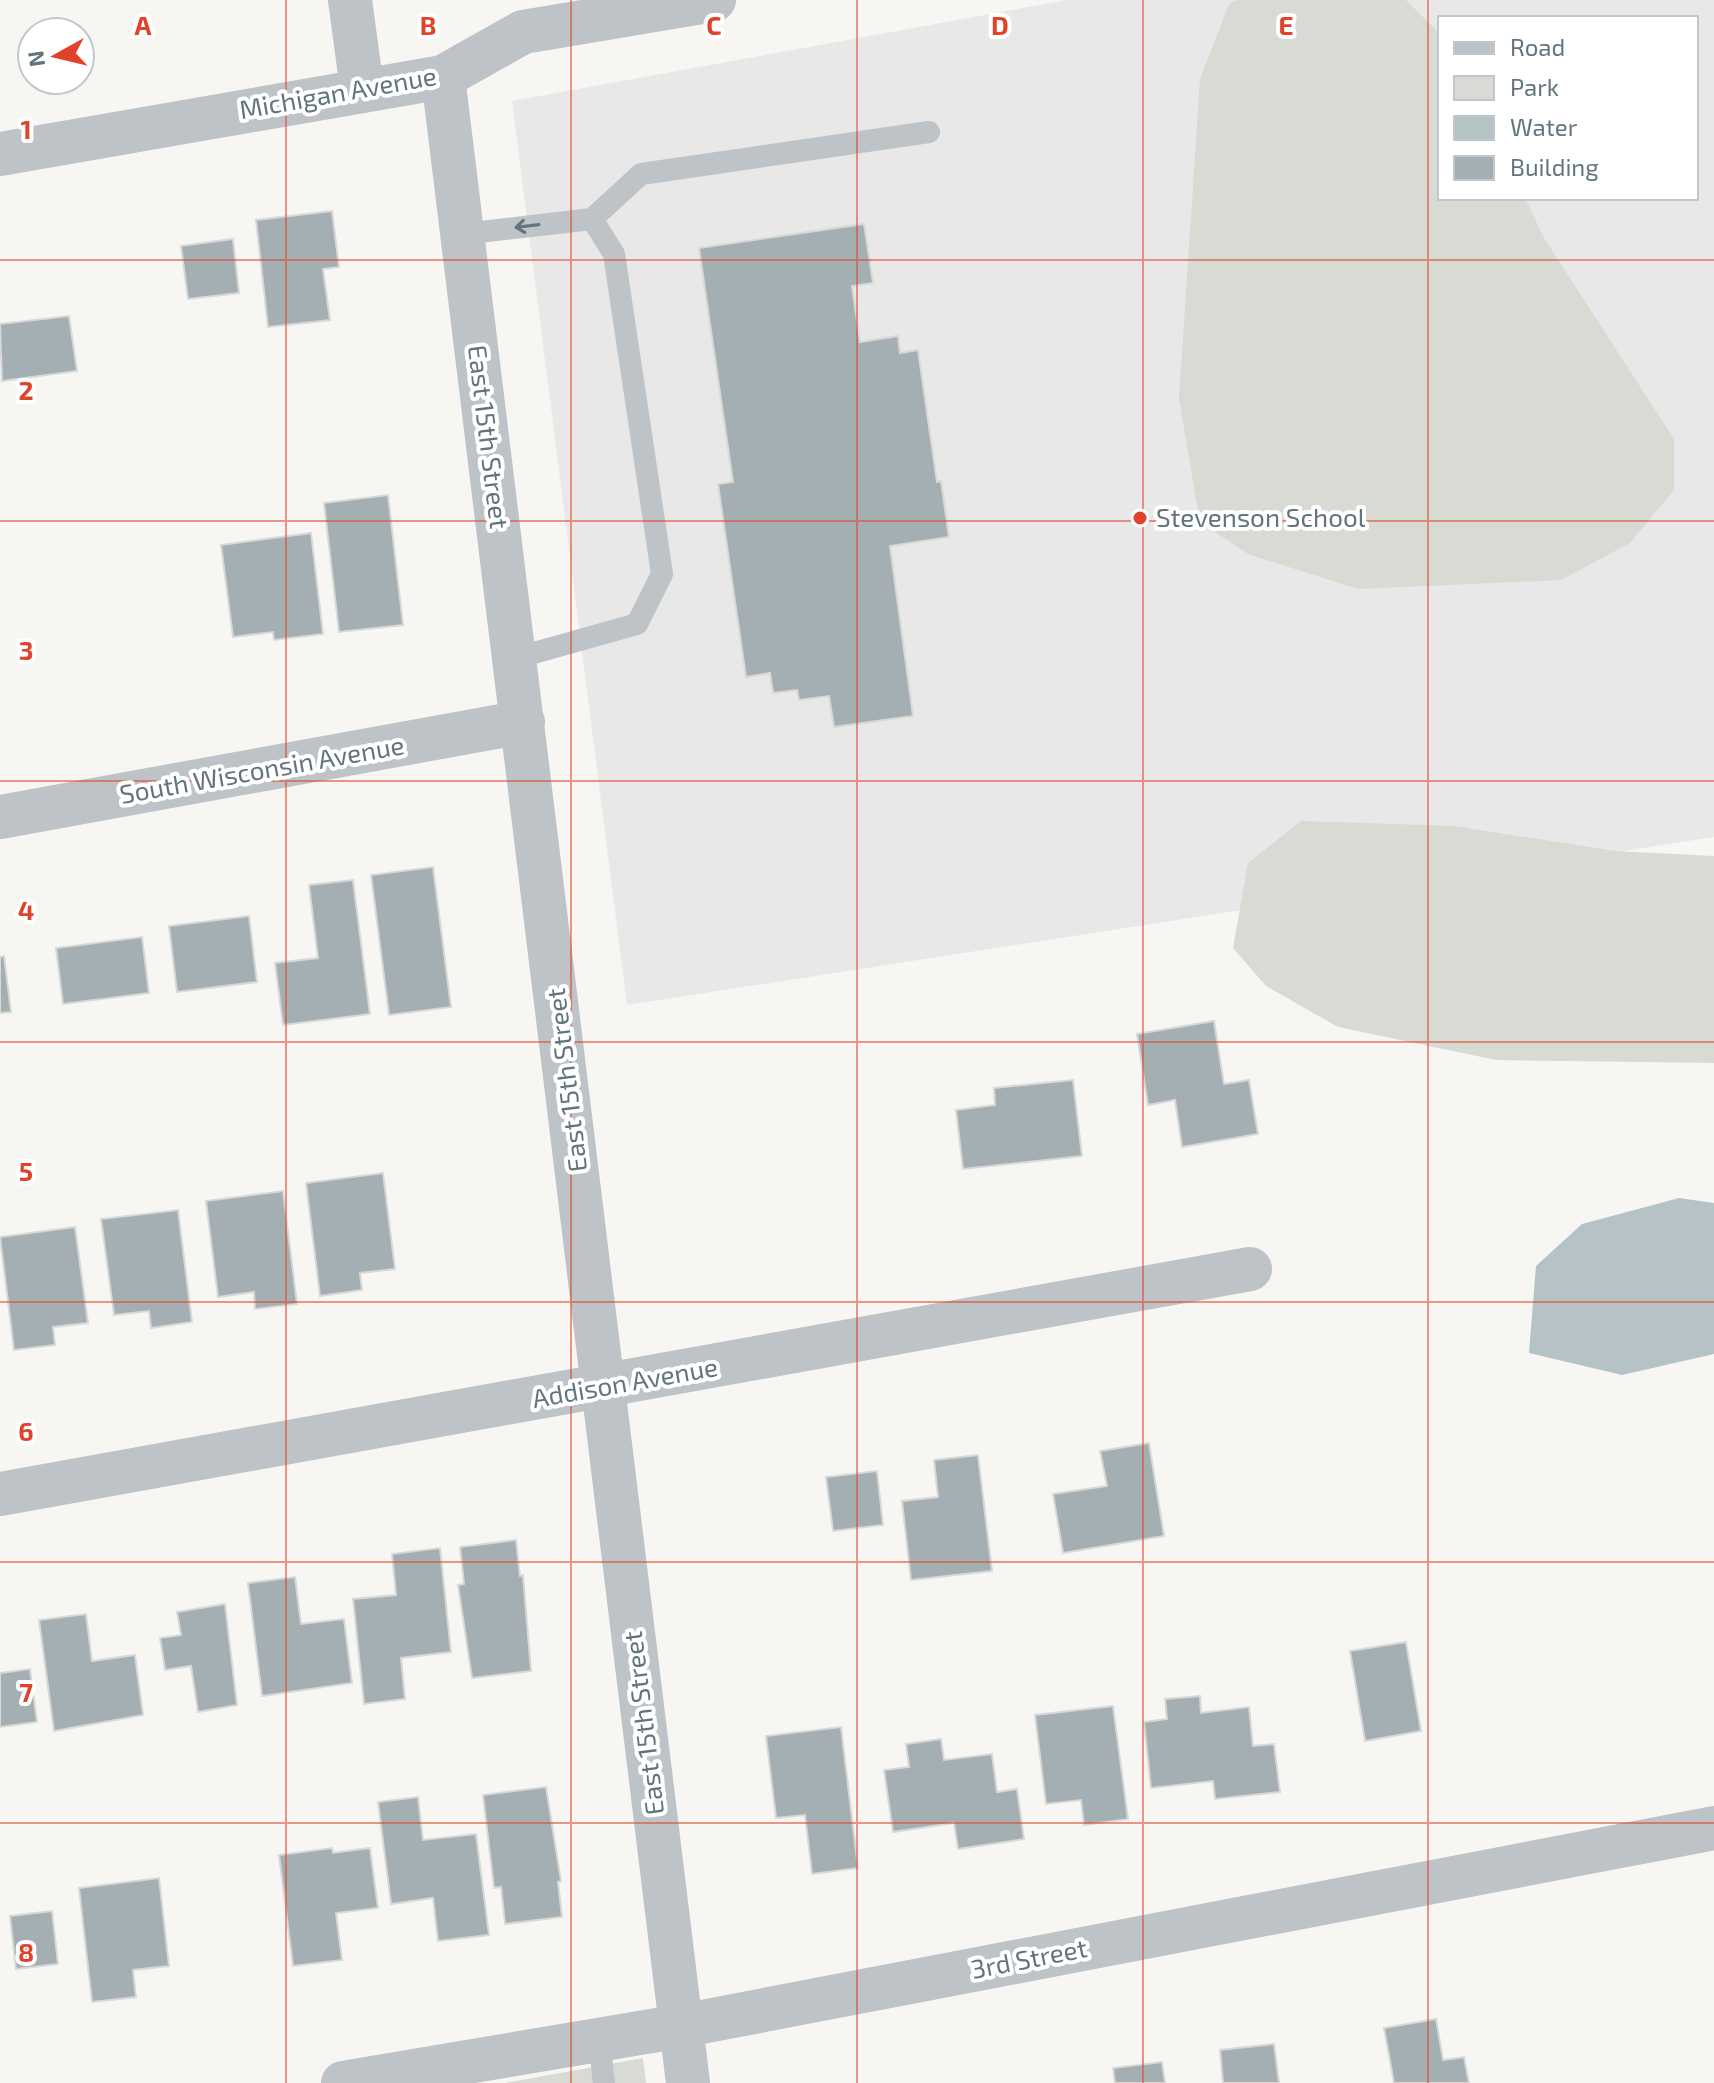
<svg xmlns="http://www.w3.org/2000/svg" width="1714" height="2083" viewBox="0 0 1714 2083" font-family="'Exo 2',sans-serif">
  <style>
    .built { fill: #e7e8e7; fill-rule: evenodd }
    .green { fill: #d7dbd3 }
    .water { fill: #b5c3c6 }
    .building { fill: #a4afb3; stroke: #d8d8d6; stroke-width: 2 }
    .lines { fill: none; stroke-linecap: round; stroke-linejoin: round }
    .service { stroke: #bdc3c6; stroke-width: 22 }
    .minor { stroke: #bdc3c6; stroke-width: 44 }
    .oneway { stroke: #62757e }
    .grid { fill: none; stroke: #e0432a; stroke-width: 2; stroke-opacity: 0.55 }
    .poi-dot { fill: #e0432a; stroke: #fff; stroke-width: 3 }
    .labels { text-anchor: middle; stroke-width: 8; stroke-linejoin: round; paint-order: stroke }
    .street-label { font-size: 26px; fill: #62757e; stroke: #fff }
    .poi-label { font-size: 26px; fill: #62757e; stroke: #fff; text-anchor: start }
    .grid-label { font-size: 26px; text-anchor: middle; font-weight: bold; fill: #e0432a; stroke: #fff; stroke-width: 8; stroke-linejoin: round; paint-order: stroke }
  </style>
  <rect width="100%" height="100%" fill="#f7f6f3"/>
  <path class="built" d="M1067,0H1714V837L627,1005L512,101ZM1440,18H1696V198H1440Z"/>
  <path class="green" d="M1237,0H1406L1440,34V198H1525L1544,238L1674,439V490L1630,543L1561,580L1358,589L1248,554L1200,522L1179,399L1200,79L1229,4Z
    M1301,821L1454,826L1615,851L1714,856V1063L1496,1060L1338,1027L1266,986L1233,948L1248,863Z
    M643,2058L646,2083H505Z"/>
  <path class="water" d="M1679,1198L1714,1203V1354L1622,1375L1529,1353L1536,1266L1582,1224Z"/>
  <path class="building" d="M332,211L339,267L323,269L330,320L268,327L256,220Z
    M864,224L873,283L852,286L860,342L898,336L900,353L918,350L937,482L941,481L949,537L890,546L913,716L834,727L829,696L799,700L797,690L773,693L770,673L746,677L718,484L733,482L699,248Z
    M233,239L239,293L188,299L181,246Z
    M69,316L77,371L2,381L0,324Z
    M388,495L403,625L339,632L324,503Z
    M311,533L323,634L274,640L273,632L233,637L221,545Z
    M433,867L451,1007L389,1015L371,875Z
    M353,880L370,1014L283,1025L275,963L318,958L309,885Z
    M249,916L257,982L177,992L169,926Z
    M142,937L149,993L63,1004L56,948Z
    M4,956L11,1012L0,1013V957Z
    M1214,1021L1224,1084L1249,1080L1258,1134L1182,1147L1175,1100L1148,1105L1137,1034Z
    M1073,1080L1082,1156L963,1169L956,1110L995,1105L994,1088Z
    M383,1173L395,1269L360,1273L362,1290L320,1296L306,1183Z
    M283,1191L297,1304L255,1309L254,1292L218,1297L206,1201Z
    M178,1210L192,1322L151,1328L149,1311L114,1315L101,1219Z
    M75,1227L88,1323L53,1327L55,1345L14,1350L0,1237Z
    M1149,1443L1164,1536L1063,1553L1053,1494L1107,1486L1100,1451Z
    M978,1455L992,1571L911,1580L902,1501L938,1497L934,1460Z
    M877,1471L883,1525L833,1531L826,1477Z
    M516,1540L520,1576L523,1575L531,1671L472,1678L458,1585L464,1584L460,1547Z
    M440,1548L451,1652L401,1658L405,1699L364,1704L353,1599L396,1595L392,1554Z
    M295,1577L301,1624L344,1619L352,1683L262,1696L248,1583Z
    M225,1604L237,1705L198,1712L191,1666L165,1670L160,1638L181,1635L177,1612Z
    M86,1614L92,1661L135,1655L143,1715L54,1731L39,1620Z
    M1406,1642L1421,1731L1365,1741L1350,1651Z
    M30,1669L37,1722L0,1727V1673Z
    M1200,1696L1201,1713L1249,1707L1253,1746L1274,1744L1280,1792L1215,1799L1213,1781L1151,1788L1144,1722L1167,1719L1165,1699Z
    M1113,1706L1128,1819L1084,1825L1081,1800L1046,1804L1035,1715Z
    M841,1727L858,1868L812,1874L805,1815L776,1818L766,1736Z
    M941,1739L944,1760L992,1754L997,1792L1017,1789L1024,1839L958,1849L954,1823L893,1832L884,1770L909,1767L906,1744Z
    M546,1787L561,1881L558,1882L562,1917L505,1924L501,1887L494,1888L483,1795Z
    M418,1797L423,1840L476,1834L489,1935L438,1941L433,1898L391,1904L378,1802Z
    M332,1848L333,1853L370,1848L378,1908L336,1913L342,1960L293,1966L279,1855Z
    M159,1878L169,1966L133,1970L136,1997L92,2002L79,1888Z
    M52,1911L58,1964L16,1969L10,1916Z
    M1436,2019L1443,2060L1464,2057L1469,2083H1394L1384,2028Z
    M1274,2044L1279,2083H1223L1220,2050Z
    M1162,2062L1165,2083H1115L1113,2068Z"/>
  <g class="lines">
    <path class="service" d="M463,234L592,219L641,174L929,132
      M516,658L637,624L662,574L614,254L592,219
      M599,2039L604,2083"/>
    <path class="minor" d="M350,0L362,89
      M443,77L688,2083
      M0,154L443,77L523,32L714,0
      M0,817L523,722
      M0,1494L1250,1269
      M343,2083L681,2026L1714,1828"/>
  </g>
  <defs><path id="oneway-shaft" d="M-6 0H5M1.5-3L5.5 0L1.5 3" fill="none" stroke-width="1.6" stroke-linecap="round" stroke-linejoin="round" transform="scale(2)"/></defs>
  <use class="oneway" href="#oneway-shaft" transform="translate(527 226) rotate(173)"/>
  <path class="grid" d="M286,0V2083M571,0V2083M857,0V2083M1143,0V2083M1428,0V2083M0,260H1714M0,521H1714M0,781H1714M0,1042H1714M0,1302H1714M0,1562H1714M0,1823H1714"/>
  <circle class="poi-dot" cx="1140" cy="518" r="8"/>
  <g class="labels">
    <g class="street-label">
      <text transform="translate(338 93) rotate(-10)" y="9">Michigan Avenue</text>
      <text transform="translate(488 437) rotate(83)" y="9">East 15th Street</text>
      <text transform="translate(262 770) rotate(-10)" y="9">South Wisconsin Avenue</text>
      <text transform="translate(567 1080) rotate(-97)" y="9">East 15th Street</text>
      <text transform="translate(625 1383) rotate(-10)" y="9">Addison Avenue</text>
      <text transform="translate(644 1723) rotate(-97)" y="9">East 15th Street</text>
      <text transform="translate(1029 1959) rotate(-11)" y="9">3rd Street</text>
    </g>
    <g class="poi-label">
      <text x="1156" y="527">Stevenson School</text>
    </g>
  </g>
  <g class="grid-label">
    <text x="143" y="35">A</text>
    <text x="428" y="35">B</text>
    <text x="714" y="35">C</text>
    <text x="1000" y="35">D</text>
    <text x="1286" y="35">E</text>
    <text x="26" y="139">1</text>
    <text x="26" y="400">2</text>
    <text x="26" y="660">3</text>
    <text x="26" y="920">4</text>
    <text x="26" y="1181">5</text>
    <text x="26" y="1441">6</text>
    <text x="26" y="1702">7</text>
    <text x="26" y="1962">8</text>
  </g>
  <rect x="1438" y="16" width="260" height="184" fill="#ffffff" stroke="#c0c8cb" stroke-width="2"/>
  <rect x="1454" y="42" width="40" height="12" fill="#bdc3c6" stroke="#c0c8cb" stroke-width="2"/>
  <text x="1510" y="56" font-size="24" fill="#62757e">Road</text>
  <rect x="1454" y="76" width="40" height="24" fill="#d7dbd3" stroke="#c0c8cb" stroke-width="2"/>
  <text x="1510" y="96" font-size="24" fill="#62757e">Park</text>
  <rect x="1454" y="116" width="40" height="24" fill="#b5c3c6" stroke="#c0c8cb" stroke-width="2"/>
  <text x="1510" y="136" font-size="24" fill="#62757e">Water</text>
  <rect x="1454" y="156" width="40" height="24" fill="#a4afb3" stroke="#c0c8cb" stroke-width="2"/>
  <text x="1510" y="176" font-size="24" fill="#62757e">Building</text>
  <g transform="translate(56 56) rotate(262)"><circle r="38" fill="#ffffff" stroke="#c0c8cb" stroke-width="2"/>
  <path d="M0-6L14 30L0 20L-14 30Z" fill="#e0432a"/>
  <text y="-12" font-size="22" font-weight="bold" text-anchor="middle" fill="#62757e">N</text>
  </g>
</svg>
